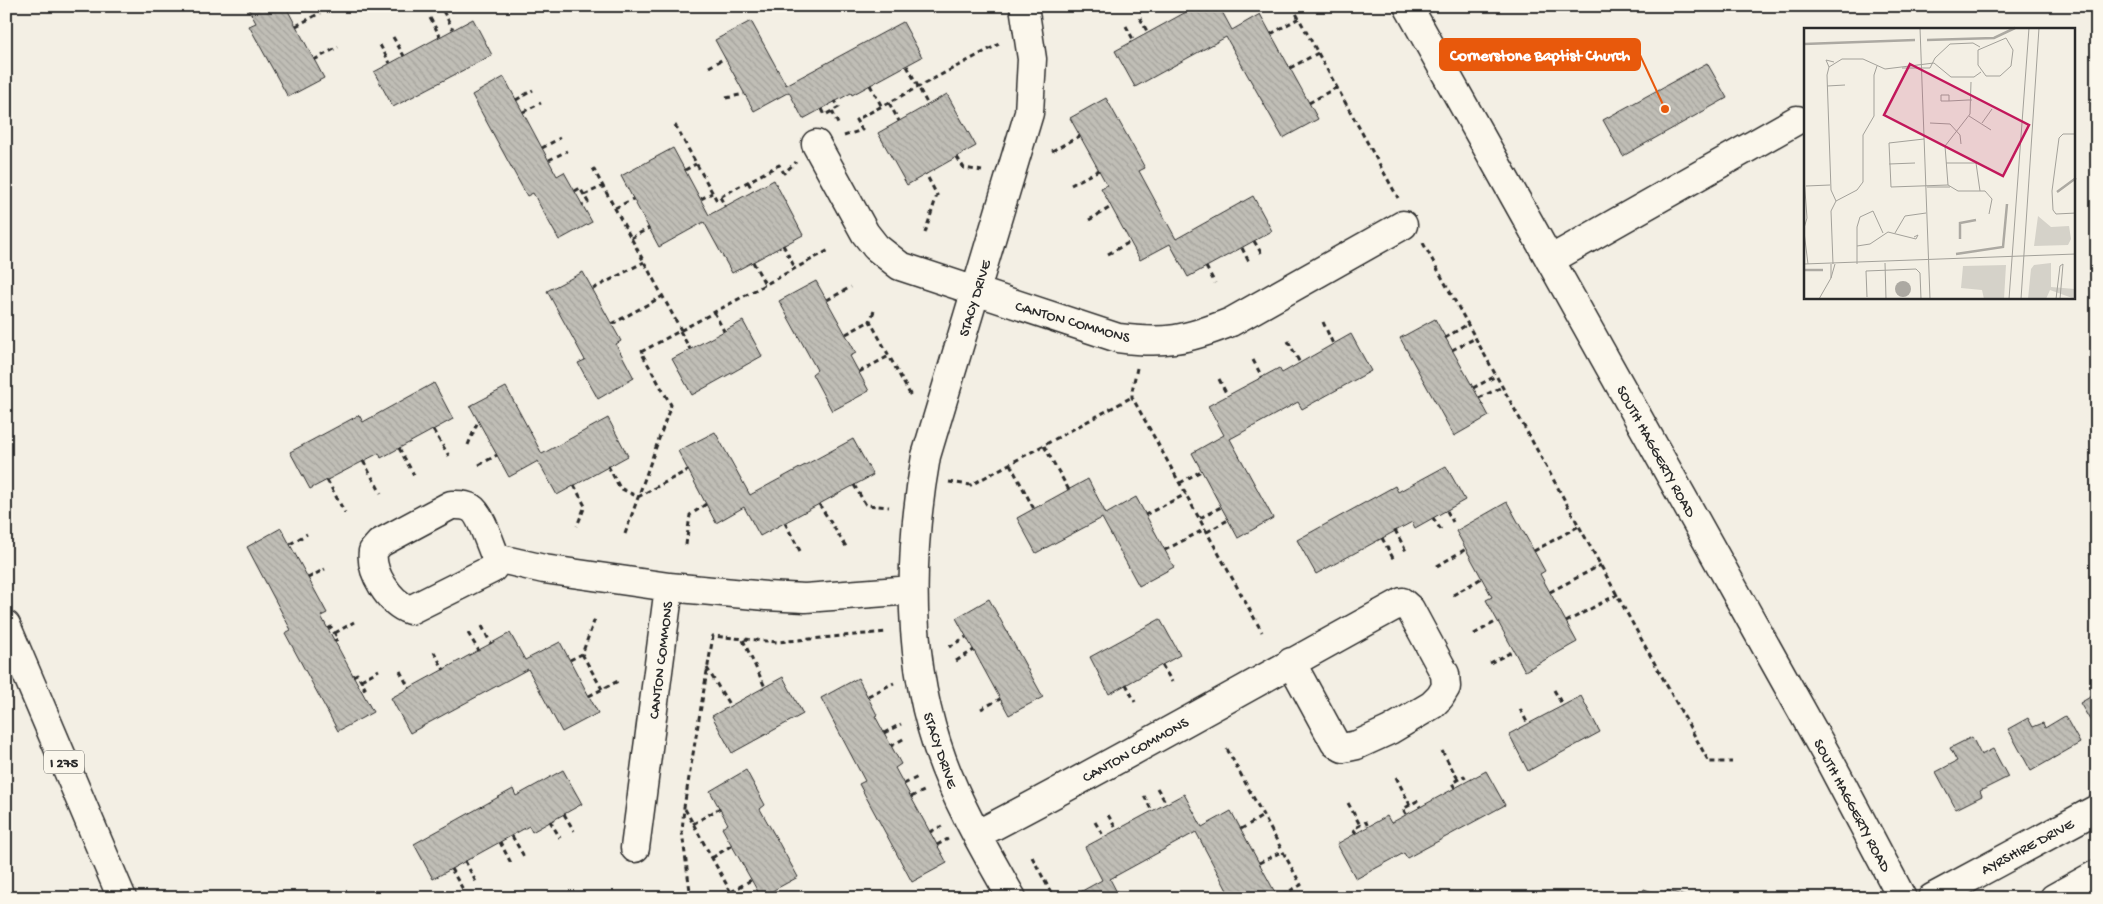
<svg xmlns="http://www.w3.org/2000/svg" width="2103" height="904" viewBox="0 0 2103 904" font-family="'Gochi Hand',sans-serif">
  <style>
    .building { fill: url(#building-back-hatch); stroke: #2b2b2b }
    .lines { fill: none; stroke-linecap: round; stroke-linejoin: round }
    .minor-casing { stroke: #2b2b2b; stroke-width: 31 }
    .major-casing { stroke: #2b2b2b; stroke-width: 31 }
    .highway-casing { stroke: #2b2b2b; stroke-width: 31 }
    .path { stroke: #2b2b2b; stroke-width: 3; stroke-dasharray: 5 4; stroke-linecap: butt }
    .minor { stroke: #fbf7ec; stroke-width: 28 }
    .major { stroke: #fbf7ec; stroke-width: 28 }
    .highway { stroke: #fbf7ec; stroke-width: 28 }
    .labels { text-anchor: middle; stroke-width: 4.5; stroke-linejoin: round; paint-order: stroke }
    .shield { fill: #fbf7ec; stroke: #696865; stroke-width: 1 }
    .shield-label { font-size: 14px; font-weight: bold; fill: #2b2b2b }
    .street-label { font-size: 15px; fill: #2b2b2b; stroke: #fbf7ec }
    .inset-river { fill: none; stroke: #aca9a2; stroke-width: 2.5 }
    .inset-road { fill: none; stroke: #a3a19a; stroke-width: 1 }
    .view { fill: #c2185b; fill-opacity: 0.15; stroke: #c2185b; stroke-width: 2.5 }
    .inset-edge { fill: none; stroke: #2b2b2b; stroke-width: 2.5 }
    .leader { fill: none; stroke: #e8590c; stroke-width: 2 }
    .callout-dot { fill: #e8590c; stroke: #fbf7ec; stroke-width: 2 }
    .callout { fill: #e8590c; stroke: #e8590c; stroke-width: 2 }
    .callout-label { font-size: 16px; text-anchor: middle; font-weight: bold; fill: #fff }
  </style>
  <defs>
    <pattern id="building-back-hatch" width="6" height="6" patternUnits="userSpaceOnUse" patternTransform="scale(1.25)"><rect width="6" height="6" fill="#c0beb6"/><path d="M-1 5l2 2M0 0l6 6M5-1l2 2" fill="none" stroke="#a5a39d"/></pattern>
  </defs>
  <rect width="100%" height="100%" fill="#f3efe4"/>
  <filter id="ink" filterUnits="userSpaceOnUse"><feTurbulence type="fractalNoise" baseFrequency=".02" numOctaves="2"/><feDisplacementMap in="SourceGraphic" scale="10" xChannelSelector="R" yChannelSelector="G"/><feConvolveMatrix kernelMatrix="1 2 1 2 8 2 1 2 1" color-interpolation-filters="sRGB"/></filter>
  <g filter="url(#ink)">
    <path class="building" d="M247,6H291L287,9L324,78L288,97L249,26L256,23Z
      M1219,6L1232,30L1260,14L1318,119L1283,138L1226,37L1135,87L1115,51L1197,6Z
      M473,19L492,55L393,107L374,72Z
      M751,21L786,85L903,22L922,57L852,95L851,93L803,119L789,92L754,111L715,40Z
      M1707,63L1727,98L1623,156L1603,120Z
      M504,77L557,176L564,172L592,222L559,240L533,193L527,196L472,95Z
      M947,94L976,146L907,185L878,133Z
      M1106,98L1145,168L1139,171L1176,239L1253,196L1272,231L1188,277L1170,244L1140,260L1101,188L1107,185L1070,118Z
      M673,148L709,215L774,180L803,235L732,273L704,222L659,247L621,176Z
      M583,272L621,341L616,344L634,378L598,399L578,363L585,360L547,291Z
      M816,281L856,353L850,356L869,391L832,411L812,374L817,370L779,301Z
      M1435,319L1489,416L1454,436L1400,338Z
      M743,321L762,356L692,395L672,359Z
      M1351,334L1371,371L1302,409L1298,402L1230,439L1273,518L1238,538L1192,453L1224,435L1208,406L1279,368L1282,373Z
      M434,383L453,419L381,458L379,453L310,489L290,452L359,415L363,422Z
      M506,387L542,454L608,418L628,456L557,495L538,461L509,477L470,406Z
      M715,432L750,495L853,439L873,475L760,536L744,507L716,523L678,451Z
      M1446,466L1465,500L1415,528L1412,522L1316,574L1297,540L1395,486L1398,492Z
      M1088,479L1106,514L1136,497L1174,567L1139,586L1102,518L1036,553L1017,518Z
      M1507,502L1545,571L1540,574L1577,642L1525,671L1486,600L1492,597L1456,531Z
      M281,528L327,613L321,616L373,712L338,731L285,633L291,630L247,547Z
      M989,599L1043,697L1009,715L956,618Z
      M1160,619L1180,655L1109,694L1090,657Z
      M510,633L525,660L560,642L598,713L562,732L528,669L410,733L391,698Z
      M783,677L803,714L732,753L712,716Z
      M858,678L877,715L875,716L901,764L895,768L947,863L912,882L859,784L865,781L821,698Z
      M2097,693V732L2080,703Z
      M1581,696L1600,732L1528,771L1509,734Z
      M2065,716L2080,743L2031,771L2008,729L2028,718L2033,727L2043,723L2045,728Z
      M1972,737L1981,755L1993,749L2008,777L1980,791L1982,796L1956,809L1936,772L1957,761L1950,748Z
      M563,770L582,804L532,832L529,826L433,879L414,844L513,789L516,796Z
      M746,770L765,805L760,809L798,877L761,897L722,828L728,824L710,791Z
      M1486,771L1505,805L1407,858L1404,853L1356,879L1337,844L1387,816L1391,823Z
      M1184,794L1202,827L1231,811L1278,898H1231L1196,832L1110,879L1120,898H1074L1073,896L1102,880L1085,847Z
      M1644,889L1664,896L1666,890L1691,898H1641Z"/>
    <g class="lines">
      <g class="minor-casing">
        <path id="minor" d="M816,144L865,233L876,247L900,266L1118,338C1165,344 1186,340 1231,322L1403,225
          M1550,260L1797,120
          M451,505C457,505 464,504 471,508C481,514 491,547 496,558L495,565L492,569L410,610C389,603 370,572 373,551L380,543Z
          M496,558L544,569L669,587L766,596L805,598L913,590
          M978,834C1121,760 1261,679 1402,602L1410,609L1445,674L1446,687L1440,697L1432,705L1390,730L1357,745L1343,748L1335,743L1291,662
          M635,848L669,587
          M1012,898C984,849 954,798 937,745C906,651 909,552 926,456L1029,113L1032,59L1024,6
          M1932,898L2097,809
          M2054,898L2097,874"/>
      </g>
      <g class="major-casing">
        <path id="major" d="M1408,6L1826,754L1902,898"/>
      </g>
      <g class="highway-casing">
        <path id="highway" d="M6,625L122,898"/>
      </g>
      <path class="path" d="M1178,6L1182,14
        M1195,6V7
        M1292,6L1398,198
        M443,11L453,29
        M430,18L440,36
        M1140,18L1148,33
        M296,26L320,13
        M1126,26L1134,41
        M1271,34L1299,18
        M393,37L404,56
        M380,45L390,63
        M314,60L338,47
        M907,66L928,105
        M709,67L725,58
        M1290,68L1318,53
        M870,85L882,107
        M726,98L744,94
        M516,100L533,90
        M889,103L899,121
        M1309,103L1337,87
        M822,109L825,115L839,107L835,101
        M832,111L838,124
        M523,112L541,103
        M675,125L716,199L779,165L784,173L796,162
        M844,136L862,130L856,120L999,44
        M542,148L560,138
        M1052,151L1080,136
        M957,157L964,168L982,171
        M549,160L567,151
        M593,168L681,330
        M685,170L696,164
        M748,182L753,191
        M1071,185L1099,170
        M575,191L580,188L588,202L582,205
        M584,195L603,186
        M720,197L725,206
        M701,199L712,193
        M615,208L633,199
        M1089,220L1111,207
        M925,233L937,195L926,174
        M631,238L649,228
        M1254,241L1263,256
        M1423,243L1709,762H1732
        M783,245L795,268
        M1242,248L1250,264
        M1108,254L1130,242
        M753,262L765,284
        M1206,267L1215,283
        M593,289L644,262
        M827,300L851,287
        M874,311L870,321L912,398
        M714,312L724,331
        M1323,322L1333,344
        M612,324L663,296
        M680,331L690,349
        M846,334L870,321
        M1445,338L1468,324
        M1288,341L1300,363
        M1452,350L1476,338
        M1253,360L1262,377
        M1137,368L1132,391V397L1262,632
        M859,372L889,356
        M1219,379L1227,395
        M1473,388L1496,376
        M1479,398L1502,387
        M433,430L449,456
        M468,445L478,421
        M1044,446L1069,490
        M399,448L414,475
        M363,461L381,493
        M1010,464L1034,509
        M479,465L497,455
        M608,466L620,488L638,497L688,470
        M327,480L345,513
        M949,482L971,485L1132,397
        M1180,483L1201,471
        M574,485L585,506L577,526
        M854,485L866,505L889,507
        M819,504L847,548
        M1447,511L1453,522
        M1145,515L1186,494
        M1200,518L1221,507
        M1433,518L1441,530
        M785,523L800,551
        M1395,530L1407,553
        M1207,532L1228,520
        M625,534L671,405L641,352L829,250
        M1382,538L1394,560
        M290,544L307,534
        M686,545L690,515L706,504
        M1165,550L1205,529
        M1534,551L1579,526
        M1437,566L1466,549
        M308,578L325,569
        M1550,592L1601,565
        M1453,595L1482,578
        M1566,622L1618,594
        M482,626L491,644
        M328,629L331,627L338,639L334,641
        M335,633L354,622
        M468,633L479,651
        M1474,634L1497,621
        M743,640L765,687
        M949,647L966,637
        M434,652L444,670
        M582,654L602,689
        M570,660L582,654L596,616
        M956,661L974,650
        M1490,663L1514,651
        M1162,665L1172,682
        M707,668L730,706
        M400,671L409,688
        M353,676L357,674L365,688L361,690
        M361,680L379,670
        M1126,684L1135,702
        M1554,690L1563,706
        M589,696L618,681
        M868,696L894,683
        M981,709L1000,699
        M1520,709L1528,724
        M884,733L901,724
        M891,746L905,738
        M1227,749L1301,885L1278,897
        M1442,751L1458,779
        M1396,777L1410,805
        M904,784L918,777
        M1157,788L1166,803
        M1455,788L1452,783L1464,776L1467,781
        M1144,796L1152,811
        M911,797L924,791
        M1348,803L1360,825
        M685,809L734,898
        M564,814L574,831
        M1406,814L1403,809L1417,801L1420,807
        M1108,815L1117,830
        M550,821L560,838
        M1095,822L1104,837
        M693,824L720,808
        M1241,829L1263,816
        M930,832L942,826
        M1356,833L1353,829L1366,822L1368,827
        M512,836L525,858
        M500,842L512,865
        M937,845L948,839
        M1032,857L1054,898
        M712,858L732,845
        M465,861L477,884
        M1259,863L1283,851
        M451,869L464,891
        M731,892L751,880
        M691,898L682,832L684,807L713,636L777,642L887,632"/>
      <use href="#minor" class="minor"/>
      <use href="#major" class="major"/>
      <use href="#highway" class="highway"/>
    </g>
  </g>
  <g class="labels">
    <rect class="shield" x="44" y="750.5" width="40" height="23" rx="4"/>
    <g class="shield-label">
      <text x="64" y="767">I 275</text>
    </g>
    <g class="street-label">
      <text transform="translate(974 298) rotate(-73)" y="5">STACY DRIVE</text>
      <text transform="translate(1073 321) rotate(16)" y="5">CANTON COMMONS</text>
      <text transform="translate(1657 451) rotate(61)" y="5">SOUTH HAGGERTY ROAD</text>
      <text transform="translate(660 660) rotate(-83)" y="5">CANTON COMMONS</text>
      <text transform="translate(1135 749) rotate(-29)" y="5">CANTON COMMONS</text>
      <text transform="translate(941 750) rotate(71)" y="5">STACY DRIVE</text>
      <text transform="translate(1853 805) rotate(62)" y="5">SOUTH HAGGERTY ROAD</text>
      <text transform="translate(2027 846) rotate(-28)" y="5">AYRSHIRE DRIVE</text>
    </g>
  </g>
  <g transform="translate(1804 28)">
    <rect width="271" height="271" fill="#f3efe4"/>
    <path d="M247,235V259L271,261V271L246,262L242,271H224L227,241L230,237Z" fill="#d5d2c9"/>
    <path d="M234,188L247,199L265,198L267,211L264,217L230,218ZM202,237L200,271H180L178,262L157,260L159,238Z" fill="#d5d2c9"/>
    <path d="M91 261a8 8 0 1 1 16 0a8 8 0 1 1-16 0Z" fill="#aca9a2"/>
    <path class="inset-river" d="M123,12L190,10L211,0M0,16L111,12M253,164L272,150M156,211V195L172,192M152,226L199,219L203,176M0,242H19"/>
    <path class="inset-road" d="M116,0L126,271M202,10L209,22L207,38L196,48H182L174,37V22ZM130,35L147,49H170L177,44M25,39L22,32L30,34M98,40H126L131,30L146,16L169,15L176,19M23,58L41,57M145,73V67H137V73H145L164,72H168M165,88L187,102M126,95L146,96L156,107L157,116M178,95L188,81M272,106H259L255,110L248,163L249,182L252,186L272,185M120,111L85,115L87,159L144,157L154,163H181L188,171L185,186M142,135H172L176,163M85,136L111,135M0,149L3,190L0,200M144,157L141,118L166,86L167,54M2,158L26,157M123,159H146M32,173L27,162L23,47L25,39L38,31H59L81,41L130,35M32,173L53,162L59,154V107L70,88V47L73,38M0,204L4,236M91,205L101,188L122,185M53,218L66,216L84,204L112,211L114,207L110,209M81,235L82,271M0,236L272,226M27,236V250L31,236M29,236L27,183L32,173M53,236V199L56,189L69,183L79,205M63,269L62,243L112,241L116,245L117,271M15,271L27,250M205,271L225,0M217,271L235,0M252,271L256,238M256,271L259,236L256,238"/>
    <path class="view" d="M106,36L225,97L199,148L80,87Z"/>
    <rect width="271" height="271" class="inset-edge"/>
  </g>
  <path class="leader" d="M1665 109L1640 55"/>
  <circle class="callout-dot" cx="1665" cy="109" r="5"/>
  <rect class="callout" x="1440" y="39" width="200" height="31" rx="5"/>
  <g class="callout-label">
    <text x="1540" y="60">Cornerstone Baptist Church</text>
  </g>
  <rect width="2103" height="904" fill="none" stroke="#fbf7ec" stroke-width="25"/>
  <rect x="12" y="12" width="2078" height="879" fill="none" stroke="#2b2b2b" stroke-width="2" filter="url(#ink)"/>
</svg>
